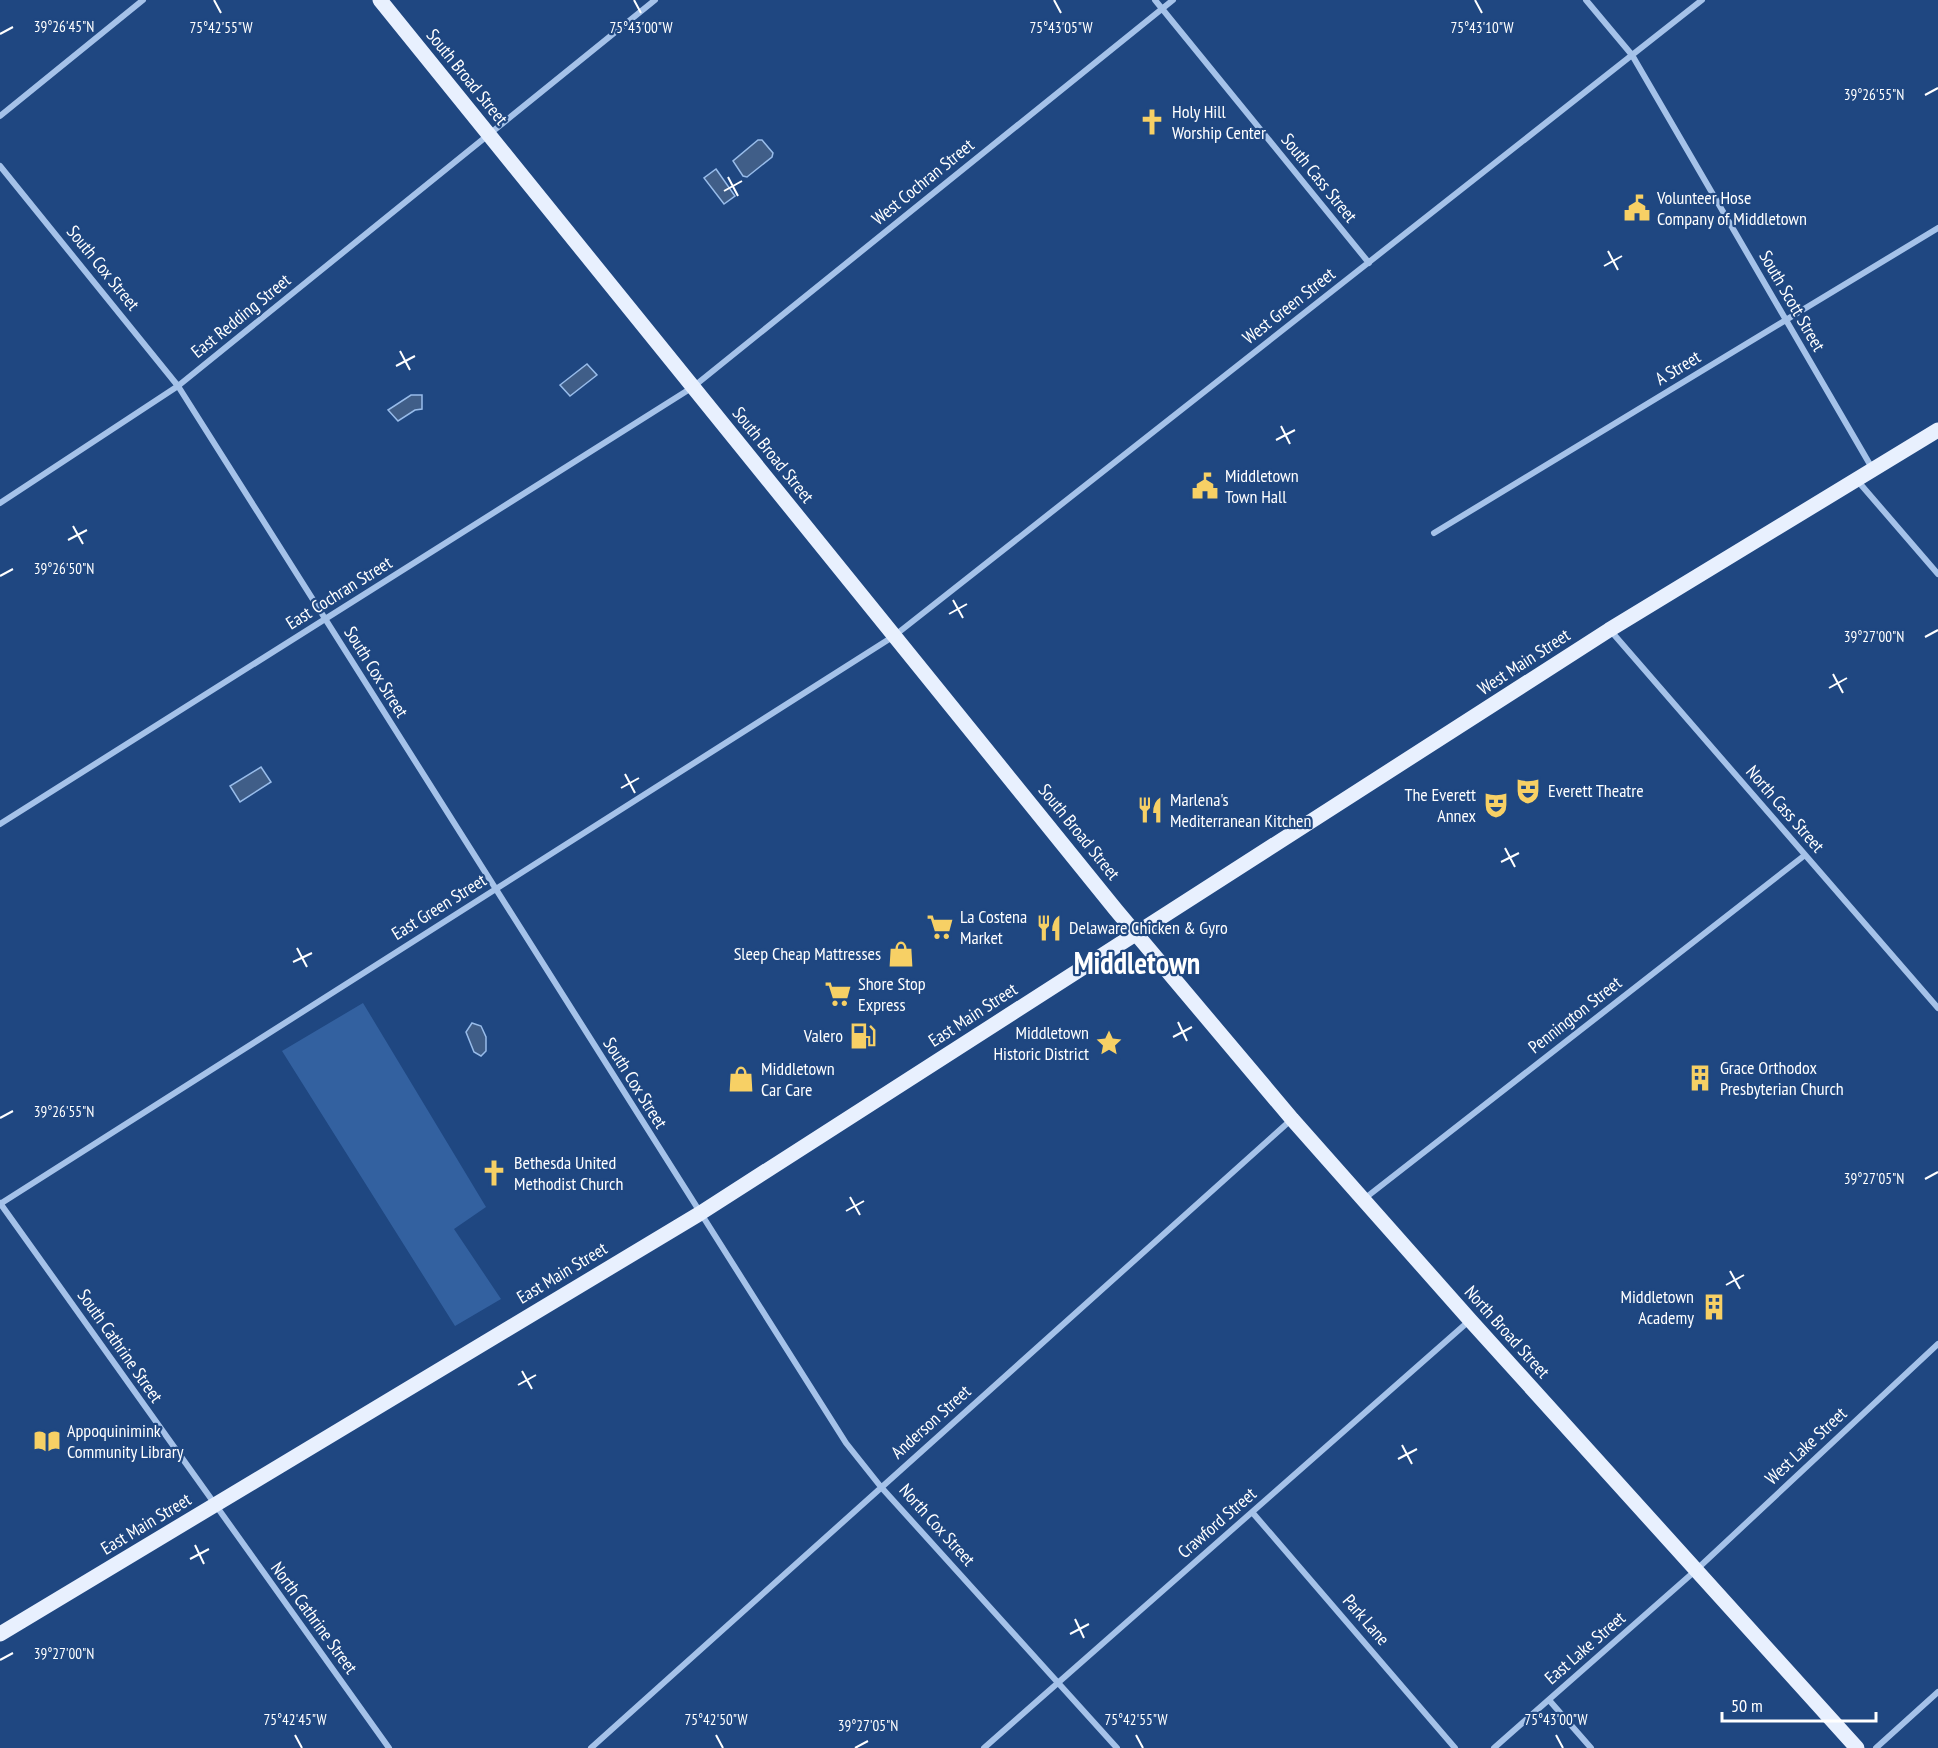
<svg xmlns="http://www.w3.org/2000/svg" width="1938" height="1748" viewBox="0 0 1938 1748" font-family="'PT Sans Narrow',sans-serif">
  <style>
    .green { fill: #3361a0 }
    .water { fill: #405e88; stroke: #98bcea; stroke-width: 1.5 }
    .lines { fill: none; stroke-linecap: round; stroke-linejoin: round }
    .street { stroke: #a5c2e9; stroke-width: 6 }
    .primary { stroke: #e8f0fe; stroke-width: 15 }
    .ticks { fill: none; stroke: #fff; stroke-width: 2 }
    .labels { text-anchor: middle; stroke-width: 4.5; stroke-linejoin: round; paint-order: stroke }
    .street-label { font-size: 18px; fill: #fff; stroke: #1f4781 }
    .poi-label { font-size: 18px; fill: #fff; stroke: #1f4781; text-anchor: start }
    .town-label { font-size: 30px; font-weight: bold; fill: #fff; stroke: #1f4781 }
    .ticks-label { font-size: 15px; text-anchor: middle; fill: #fff; stroke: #1f4781; stroke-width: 4.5; stroke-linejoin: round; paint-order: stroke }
  </style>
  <rect width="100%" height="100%" fill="#1f4781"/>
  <path class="green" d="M363,1003L486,1207L454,1229L501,1299L455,1326L282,1051Z"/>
  <path class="water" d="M758,140H762L773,153L772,157L747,177L743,176L733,161Z
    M716,169L735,196L724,204L704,178Z
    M587,364L597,375L570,396L560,385Z
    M411,395H422V409L415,410L398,421L388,410Z
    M261,767L271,782L240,802L230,786Z
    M472,1023L481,1026L486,1037V1051L481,1056L474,1052L466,1032Z"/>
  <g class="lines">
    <path class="street" d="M1155,0L1369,263
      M1586,0L1632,55L1872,468
      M0,116L143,0
      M0,166L178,386L846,1443L881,1487L1117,1748
      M1856,479L1938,574
      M0,503L178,386L655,0
      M1434,533L1938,228
      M1610,630L1938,1008
      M0,824L693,387L1173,0
      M1364,1199L1805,855
      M0,1203L389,1748
      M0,1204L894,636L1702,0
      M1252,1512L1455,1748
      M1549,1700L1591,1748
      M591,1748L1292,1119
      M984,1748L1469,1321
      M1494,1748L1695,1571L1938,1344
      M1876,1748L1938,1692"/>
    <path class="primary" d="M380,0L1116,910L1292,1119L1470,1320L1857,1748
      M0,1634L699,1214L1609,630L1938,430"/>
  </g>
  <path class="ticks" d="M214,0L221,13M634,0L641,13M1054,0L1061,13M1475,0L1482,13M0,34L13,27M1925,95L1938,88M728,177L738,196M724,191L742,181M1608,251L1618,270M1604,266L1622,256M400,351L410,370M396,366L415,356M1281,426L1290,444M1276,440L1295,430M73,526L83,544M68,540L87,530M0,576L13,569M953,600L963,618M949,614L967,604M1925,637L1938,630M1833,674L1843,693M1829,688L1847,678M625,774L635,793M621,788L639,778M1505,848L1515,867M1501,862L1519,853M297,948L307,967M293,962L312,953M1178,1022L1187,1041M1173,1037L1192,1027M0,1118L13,1111M1925,1179L1938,1172M850,1197L860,1215M846,1211L864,1201M1730,1271L1740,1289M1726,1285L1744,1275M522,1371L532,1389M518,1385L536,1375M1402,1445L1412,1464M1398,1459L1417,1449M195,1545L204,1564M190,1559L209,1549M1075,1619L1084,1638M1070,1634L1089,1624M0,1660L13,1653M295,1735L302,1748M716,1735L723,1748M1136,1735L1143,1748M1556,1735L1563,1748M855,1748L868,1741"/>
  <defs>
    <g id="church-bare" transform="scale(2.07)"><path d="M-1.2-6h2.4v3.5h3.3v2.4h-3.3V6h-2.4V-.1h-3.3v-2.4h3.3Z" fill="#f7d065" stroke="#1f4781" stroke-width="2.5" paint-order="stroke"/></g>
    <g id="civic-bare" transform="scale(2.07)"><path d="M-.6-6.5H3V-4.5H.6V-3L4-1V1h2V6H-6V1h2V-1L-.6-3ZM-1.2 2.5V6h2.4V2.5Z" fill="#f7d065" stroke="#1f4781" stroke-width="2.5" paint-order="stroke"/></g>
    <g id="theatre-bare" transform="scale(2.07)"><path d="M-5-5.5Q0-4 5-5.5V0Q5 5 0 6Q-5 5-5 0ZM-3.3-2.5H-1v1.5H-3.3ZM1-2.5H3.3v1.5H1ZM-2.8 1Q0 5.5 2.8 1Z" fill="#f7d065" stroke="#1f4781" stroke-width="2.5" paint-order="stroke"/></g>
    <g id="restaurant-bare" transform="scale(2.07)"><path d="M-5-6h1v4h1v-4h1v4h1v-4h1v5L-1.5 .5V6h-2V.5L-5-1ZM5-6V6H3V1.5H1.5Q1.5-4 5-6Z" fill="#f7d065" stroke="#1f4781" stroke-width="2.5" paint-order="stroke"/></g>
    <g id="supermarket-bare" transform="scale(2.07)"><path d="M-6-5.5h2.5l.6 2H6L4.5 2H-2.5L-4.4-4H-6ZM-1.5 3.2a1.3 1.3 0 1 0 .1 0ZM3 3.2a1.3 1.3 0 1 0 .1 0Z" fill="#f7d065" stroke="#1f4781" stroke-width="2.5" paint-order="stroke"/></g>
    <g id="shop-bare" transform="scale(2.07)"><path d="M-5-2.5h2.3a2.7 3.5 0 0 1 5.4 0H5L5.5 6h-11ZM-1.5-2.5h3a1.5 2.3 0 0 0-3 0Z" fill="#f7d065" stroke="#1f4781" stroke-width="2.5" paint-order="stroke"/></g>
    <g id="fuel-bare" transform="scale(2.07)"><path d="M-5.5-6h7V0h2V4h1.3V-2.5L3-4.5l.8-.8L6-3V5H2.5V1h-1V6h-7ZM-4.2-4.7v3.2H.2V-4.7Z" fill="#f7d065" stroke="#1f4781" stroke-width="2.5" paint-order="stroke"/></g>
    <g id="sight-bare" transform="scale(2.07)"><path d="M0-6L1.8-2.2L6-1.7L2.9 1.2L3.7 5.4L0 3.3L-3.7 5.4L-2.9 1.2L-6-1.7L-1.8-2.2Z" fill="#f7d065" stroke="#1f4781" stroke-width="2.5" paint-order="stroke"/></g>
    <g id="building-bare" transform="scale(2.07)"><path d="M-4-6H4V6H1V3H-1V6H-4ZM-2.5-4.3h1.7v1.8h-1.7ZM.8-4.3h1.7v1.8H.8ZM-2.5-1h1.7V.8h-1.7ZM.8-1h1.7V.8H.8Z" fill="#f7d065" stroke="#1f4781" stroke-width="2.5" paint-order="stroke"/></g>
    <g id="library-bare" transform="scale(2.07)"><path d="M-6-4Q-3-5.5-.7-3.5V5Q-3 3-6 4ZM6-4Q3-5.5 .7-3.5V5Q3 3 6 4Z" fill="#f7d065" stroke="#1f4781" stroke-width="2.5" paint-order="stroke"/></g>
  </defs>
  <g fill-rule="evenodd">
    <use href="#church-bare" x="1152" y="122"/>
    <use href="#civic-bare" x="1637" y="208"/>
    <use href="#civic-bare" x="1205" y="486"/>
    <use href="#theatre-bare" x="1528" y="791"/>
    <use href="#theatre-bare" x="1496" y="805"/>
    <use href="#restaurant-bare" x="1150" y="810"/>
    <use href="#supermarket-bare" x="940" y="927"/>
    <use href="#restaurant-bare" x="1049" y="928"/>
    <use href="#shop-bare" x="901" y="954"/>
    <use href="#supermarket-bare" x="838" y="994"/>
    <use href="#fuel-bare" x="863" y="1036"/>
    <use href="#sight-bare" x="1109" y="1043"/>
    <use href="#building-bare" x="1700" y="1078"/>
    <use href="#shop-bare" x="741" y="1079"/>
    <use href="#church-bare" x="494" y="1173"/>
    <use href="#building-bare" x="1714" y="1307"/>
    <use href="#library-bare" x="47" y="1441"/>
  </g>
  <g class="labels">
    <g class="street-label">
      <text transform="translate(467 77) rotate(51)" y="6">South Broad Street</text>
      <text transform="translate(1319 178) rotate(51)" y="6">South Cass Street</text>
      <text transform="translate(923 182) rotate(-39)" y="6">West Cochran Street</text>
      <text transform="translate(103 268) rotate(51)" y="6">South Cox Street</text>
      <text transform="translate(1792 301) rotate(60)" y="6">South Scott Street</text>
      <text transform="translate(1289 306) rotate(-38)" y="6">West Green Street</text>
      <text transform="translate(241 316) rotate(-39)" y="6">East Redding Street</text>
      <text transform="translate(1678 368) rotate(-31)" y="6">A Street</text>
      <text transform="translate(773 455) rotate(51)" y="6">South Broad Street</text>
      <text transform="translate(339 593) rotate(-32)" y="6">East Cochran Street</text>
      <text transform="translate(1524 662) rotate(-33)" y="6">West Main Street</text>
      <text transform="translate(376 672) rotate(58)" y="6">South Cox Street</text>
      <text transform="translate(1785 809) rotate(49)" y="6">North Cass Street</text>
      <text transform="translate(1079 832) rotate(51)" y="6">South Broad Street</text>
      <text transform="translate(439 907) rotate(-32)" y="6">East Green Street</text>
      <text transform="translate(973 1015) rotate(-33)" y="6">East Main Street</text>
      <text transform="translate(1575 1015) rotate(-38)" y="6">Pennington Street</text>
      <text transform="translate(635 1083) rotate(58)" y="6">South Cox Street</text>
      <text transform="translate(562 1273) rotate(-31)" y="6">East Main Street</text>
      <text transform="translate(1507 1332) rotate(48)" y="6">North Broad Street</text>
      <text transform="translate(120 1346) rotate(55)" y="6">South Cathrine Street</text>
      <text transform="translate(931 1422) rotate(-42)" y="6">Anderson Street</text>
      <text transform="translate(1806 1446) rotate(-43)" y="6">West Lake Street</text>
      <text transform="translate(1217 1523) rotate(-41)" y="6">Crawford Street</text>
      <text transform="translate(146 1524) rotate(-31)" y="6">East Main Street</text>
      <text transform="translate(937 1525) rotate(48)" y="6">North Cox Street</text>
      <text transform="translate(314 1618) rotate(54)" y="6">North Cathrine Street</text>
      <text transform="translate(1366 1620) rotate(49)" y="6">Park Lane</text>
      <text transform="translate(1585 1648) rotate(-41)" y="6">East Lake Street</text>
    </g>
    <g class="poi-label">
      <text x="1172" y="118">Holy Hill<tspan x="1172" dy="21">Worship Center</tspan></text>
      <text x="1657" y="204">Volunteer Hose<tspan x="1657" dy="21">Company of Middletown</tspan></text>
      <text x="1225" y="482">Middletown<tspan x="1225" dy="21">Town Hall</tspan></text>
      <text x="1548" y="797">Everett Theatre</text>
      <text x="1476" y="801" text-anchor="end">The Everett<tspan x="1476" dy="21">Annex</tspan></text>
      <text x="1170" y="806">Marlena's<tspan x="1170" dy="21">Mediterranean Kitchen</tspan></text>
      <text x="960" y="923">La Costena<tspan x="960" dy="21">Market</tspan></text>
      <text x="1069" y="934">Delaware Chicken &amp; Gyro</text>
      <text x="881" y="960" text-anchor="end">Sleep Cheap Mattresses</text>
      <text x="858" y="990">Shore Stop<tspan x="858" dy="21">Express</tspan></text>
      <text x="1089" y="1039" text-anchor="end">Middletown<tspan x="1089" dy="21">Historic District</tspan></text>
      <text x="843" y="1042" text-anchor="end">Valero</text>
      <text x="1720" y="1074">Grace Orthodox<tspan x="1720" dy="21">Presbyterian Church</tspan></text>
      <text x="761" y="1075">Middletown<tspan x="761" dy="21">Car Care</tspan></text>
      <text x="514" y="1169">Bethesda United<tspan x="514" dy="21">Methodist Church</tspan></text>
      <text x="1694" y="1303" text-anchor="end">Middletown<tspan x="1694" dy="21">Academy</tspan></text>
      <text x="67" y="1437">Appoquinimink<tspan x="67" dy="21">Community Library</tspan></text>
    </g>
    <g class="town-label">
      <text x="1137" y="974">Middletown</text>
    </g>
  </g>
  <g class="ticks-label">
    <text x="64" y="32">39°26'45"N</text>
    <text x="221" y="33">75°42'55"W</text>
    <text x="641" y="33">75°43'00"W</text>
    <text x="1061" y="33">75°43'05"W</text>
    <text x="1482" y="33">75°43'10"W</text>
    <text x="1874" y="100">39°26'55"N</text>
    <text x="64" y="574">39°26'50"N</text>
    <text x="1874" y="642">39°27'00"N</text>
    <text x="64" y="1117">39°26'55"N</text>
    <text x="1874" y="1184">39°27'05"N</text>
    <text x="64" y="1659">39°27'00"N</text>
    <text x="295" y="1725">75°42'45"W</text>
    <text x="716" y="1725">75°42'50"W</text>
    <text x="1136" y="1725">75°42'55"W</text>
    <text x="1556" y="1725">75°43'00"W</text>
    <text x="868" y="1731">39°27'05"N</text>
  </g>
  <path d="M1722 1712v9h154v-9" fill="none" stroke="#ffffff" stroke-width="3"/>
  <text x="1731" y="1712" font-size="18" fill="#ffffff" stroke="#1f4781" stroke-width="4.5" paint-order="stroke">50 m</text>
</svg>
